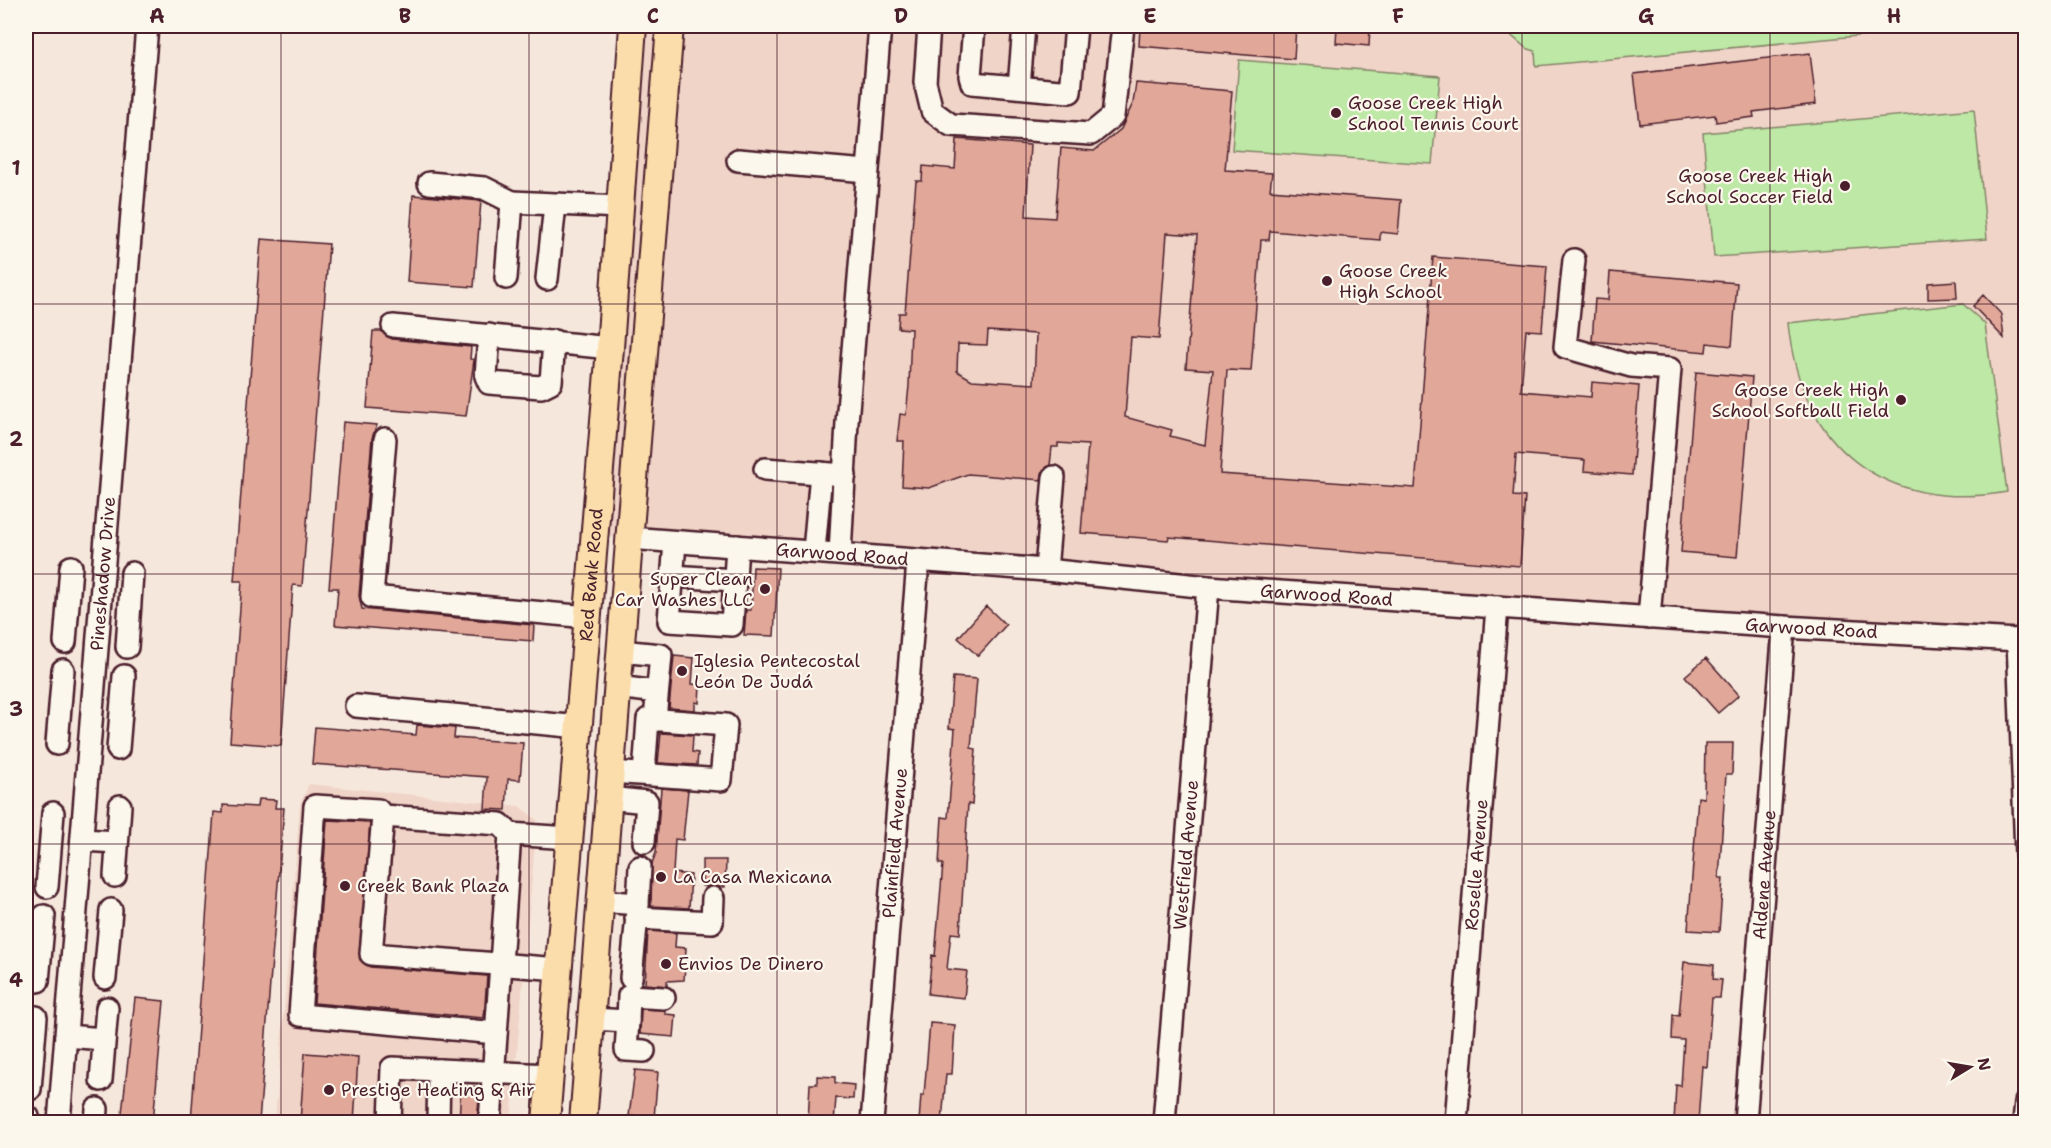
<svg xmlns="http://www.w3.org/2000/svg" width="2051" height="1148" viewBox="0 0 2051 1148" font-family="'Shantell Sans',sans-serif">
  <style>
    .built { fill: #f0d4c8 }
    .pitch { fill: #bde8a5; stroke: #848468; stroke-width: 1.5 }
    .building { fill: #e1a89a; stroke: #4a1f2b; stroke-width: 1.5; fill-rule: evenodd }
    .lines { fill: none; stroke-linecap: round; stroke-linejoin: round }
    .minor-casing { stroke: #4a1f2b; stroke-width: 26 }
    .major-casing { stroke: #4a1f2b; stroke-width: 30 }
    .minor { stroke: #fbf7ec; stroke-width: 21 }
    .major { stroke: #fbddab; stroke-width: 26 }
    .grid { fill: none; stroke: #4a1f2b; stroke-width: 1.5; stroke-opacity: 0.55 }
    .poi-dot { fill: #4a1f2b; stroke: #fbf7ec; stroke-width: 2 }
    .labels { text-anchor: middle; stroke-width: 4.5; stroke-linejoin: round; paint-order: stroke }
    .poi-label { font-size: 18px; fill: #4a1f2b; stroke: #fbf7ec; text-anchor: start }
    .street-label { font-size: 18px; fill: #4a1f2b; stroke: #fbf7ec }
    .neatline { fill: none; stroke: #4a1f2b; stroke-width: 2 }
    .grid-label { font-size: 20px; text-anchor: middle; font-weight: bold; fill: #4a1f2b }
  </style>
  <rect width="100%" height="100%" fill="#f6e7dc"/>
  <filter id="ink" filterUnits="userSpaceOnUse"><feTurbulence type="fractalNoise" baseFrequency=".0167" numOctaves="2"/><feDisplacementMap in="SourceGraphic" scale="12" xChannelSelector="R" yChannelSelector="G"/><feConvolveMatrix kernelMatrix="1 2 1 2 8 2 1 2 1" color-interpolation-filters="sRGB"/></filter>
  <g filter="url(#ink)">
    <path class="built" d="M648,26H2025L2026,634L608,537Z
      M309,784L519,806L537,820L511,1122H275L300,804Z"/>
    <path class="pitch" d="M1500,26H1944V28L1536,66L1535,51L1526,48Z
      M1239,60L1440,76L1432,164L1232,150Z
      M1974,109L1987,239L1714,257L1703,133Z
      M1963,304L1985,324L2007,492C1884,513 1800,447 1788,323Z"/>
    <path class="building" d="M1140,26H1296L1294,59L1139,46Z
      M1337,26H1370L1369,46L1336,43Z
      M1810,53L1816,104L1753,112L1754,117L1716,122L1715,115L1640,124L1634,74Z
      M1136,83L1232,91L1225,170L1272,173L1270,190L1401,200L1398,234L1380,232V240L1270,231L1269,240H1261L1251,371L1227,370L1220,474L1415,488L1433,257L1547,266L1542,331L1526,330L1521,391L1591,397L1592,382L1639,386L1632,475L1584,471L1585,460L1516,454L1513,496L1525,497L1520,566L1169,537L1168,540L1081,533L1088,445L1058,443V447H1052L1050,465L1043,470L1041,480L968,474L929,488L902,486L904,441H897L900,414L906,415L909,386L911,329L898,328L899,313H905L916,181H922L923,166L955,169L957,139L1030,145L1026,216L1055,218L1061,148L1094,151L1121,129L1133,103ZM1167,233L1197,235L1186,368L1213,370L1205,445L1170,436L1172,430L1125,417L1131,337L1159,339ZM988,331L1036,334L1034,384L972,380L957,371L958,344L987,345Z
      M413,195L481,201L474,287L407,282Z
      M261,239L329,244L302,586L293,585L281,746L230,742L242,581H234Z
      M1610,272L1737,283L1732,346L1707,343L1706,352L1592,341L1595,299L1608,300Z
      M1956,281L1957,298L1928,299V283Z
      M1983,295L2001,314L2004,338L1973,306Z
      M373,331H382L392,339L471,347L470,359L474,360L466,416L367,408Z
      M1696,372L1752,377L1737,557L1681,552Z
      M343,422L377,425L372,438L359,596L362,609L534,625L533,641L335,625L338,588H329Z
      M753,567L778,568L774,636L744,635L746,610H751Z
      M986,606L1006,625L978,656L958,638Z
      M674,656L694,658L692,684L700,685L699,703L695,702V710L669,708Z
      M1706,658L1739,695L1718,713L1685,676Z
      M953,677L977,679L971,748L976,749L972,805L968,804L960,934L951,933L947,969L967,971L964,998L928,994L932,955L935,956L943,864H939L942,817L948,818L955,729L949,728Z
      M417,725L455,728L454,738L523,743L520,780L508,779L506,810L485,809L487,777L312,764L315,727L416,735Z
      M661,733L693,735L692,752L698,753L697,765L658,763Z
      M1705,743H1733L1732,774H1726L1719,878H1723L1719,932L1688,930L1698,797L1704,798Z
      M661,788L688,790L683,840L675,839L673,873L691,875L689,908L651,906L652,863L656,853Z
      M258,799L276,800L275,808H284L259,1122H191L214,812L223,813V805L257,807Z
      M327,820L370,822L360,960L370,967L487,976L484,1018L314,1003Z
      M702,860H726L725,887L702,886Z
      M648,931L676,933L675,947L686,948L684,980L667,981V986L645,984Z
      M1684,962L1714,965L1713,979L1722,980L1720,998H1712L1707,1067L1702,1066L1698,1122H1674L1676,1085L1681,1086L1684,1040L1672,1039L1673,1015L1679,1016Z
      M135,998L164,1001L153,1122H121Z
      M641,1009L665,1010V1014L676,1015L674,1037L640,1034Z
      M930,1023L955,1025L952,1074H946L942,1122H919L921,1095H924Z
      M305,1053L358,1057L354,1122H300Z
      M635,1070L658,1072L654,1118L629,1116Z
      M817,1076L835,1077V1083L854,1085L853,1099L836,1098L834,1122H808L810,1084H817Z
      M461,1086L480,1087L477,1122H459Z"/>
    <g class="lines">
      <g class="minor-casing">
        <g id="minor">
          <path d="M929,26L925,82L932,111L951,125L1091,134L1113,116L1123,26"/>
          <path d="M974,26L970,76L972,83L1070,92L1076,26"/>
          <path d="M1019,87L1024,26"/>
          <path d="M738,160L867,171"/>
          <path d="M429,183L484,188L512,202"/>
          <path d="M1574,260L1565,347L1631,366L1670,369L1649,618"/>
          <path d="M506,278L512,202L620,207"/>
          <path d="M547,279L555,205"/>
          <path d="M393,326L610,348"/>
          <path d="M489,335L486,376L489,383L541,387L551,382L554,341"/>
          <path d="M385,439L372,597L588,617"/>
          <path d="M765,469L845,475"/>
          <path id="s1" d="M629,538L1046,570L1208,587L1784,627L2018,640L2026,635"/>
          <path d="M675,542L669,621L732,625L737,546"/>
          <path d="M814,551L821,473"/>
          <path d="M840,554L847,422L880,26"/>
          <path d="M1046,570L1054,477"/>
          <path d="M672,576L735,580"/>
          <path d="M2018,640L2026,854"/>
          <path d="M65,642L71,567"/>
          <path d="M127,647L132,573"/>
          <path d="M620,651L661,655L655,719"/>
          <path d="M617,687L657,692"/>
          <path d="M356,706L580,727"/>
          <path d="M57,744L63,670"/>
          <path d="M118,749L124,676"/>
          <path d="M611,772L721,780L726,725L648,719L644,774"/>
          <path d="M608,798L647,802L644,842"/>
          <path d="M383,816L371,954L559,969"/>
          <path d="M82,840L117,842"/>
          <path d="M115,876L120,806"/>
          <path d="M47,887L53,813"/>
          <path d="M600,901L638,904L640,867"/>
          <path d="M636,918L712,922L713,898"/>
          <path d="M105,978L111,910"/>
          <path d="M631,978L638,905"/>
          <path d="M38,981L44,916"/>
          <path d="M591,1019L628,1021L629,996L664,998"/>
          <path d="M628,1021L626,1050L644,1051"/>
          <path d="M496,1033L300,1015L315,806L378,810L383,816L500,824L510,834L569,838"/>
          <path d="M66,1036L104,1039"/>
          <path d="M101,1080L107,1008"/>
          <path d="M30,1089L36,1017"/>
          <path d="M28,1122V1117"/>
          <path id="s2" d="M59,1122L147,26"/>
          <path d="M96,1122L97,1109"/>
          <path d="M390,1122L392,1068L439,1070"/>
          <path d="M438,1122L439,1070L550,1075"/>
          <path d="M490,1122L510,834"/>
          <path id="s3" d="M872,1122L918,562"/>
          <path id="s4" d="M1164,1122L1208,587"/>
          <path id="s5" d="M1456,1122L1497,607"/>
          <path id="s6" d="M1745,1122L1784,627"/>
          <path d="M2024,1122L2026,1102"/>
        </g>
      </g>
      <g class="major-casing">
        <g id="major">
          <path id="s7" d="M546,1122L610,348L633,26"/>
          <path d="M583,1122L670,26"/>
        </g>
      </g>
      <use href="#minor" class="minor"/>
      <use href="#major" class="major"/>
    </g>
  </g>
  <path class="grid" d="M281,26V1122M529,26V1122M777,26V1122M1026,26V1122M1274,26V1122M1522,26V1122M1770,26V1122M26,304H2026M26,574H2026M26,844H2026"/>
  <g class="poi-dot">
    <circle cx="1336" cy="113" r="6"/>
    <circle cx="1845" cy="186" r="6"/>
    <circle cx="1327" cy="281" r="6"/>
    <circle cx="1901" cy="400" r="6"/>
    <circle cx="765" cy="589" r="6"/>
    <circle cx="682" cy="671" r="6"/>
    <circle cx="661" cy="877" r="6"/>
    <circle cx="345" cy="886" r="6"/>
    <circle cx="666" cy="964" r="6"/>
    <circle cx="329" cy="1090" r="6"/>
  </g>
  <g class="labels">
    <g class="poi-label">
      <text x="1348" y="109">Goose Creek High<tspan x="1348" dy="21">School Tennis Court</tspan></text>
      <text x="1833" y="182" text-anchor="end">Goose Creek High<tspan x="1833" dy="21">School Soccer Field</tspan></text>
      <text x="1339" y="277">Goose Creek<tspan x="1339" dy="21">High School</tspan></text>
      <text x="1889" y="396" text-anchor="end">Goose Creek High<tspan x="1889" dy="21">School Softball Field</tspan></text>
      <text x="753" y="585" text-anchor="end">Super Clean<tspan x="753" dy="21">Car Washes LLC</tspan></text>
      <text x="694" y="667">Iglesia Pentecostal<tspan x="694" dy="21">León De Judá</tspan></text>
      <text x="673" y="883">La Casa Mexicana</text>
      <text x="357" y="892">Creek Bank Plaza</text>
      <text x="678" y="970">Envios De Dinero</text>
      <text x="341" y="1096">Prestige Heating &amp; Air</text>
    </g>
    <g class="street-label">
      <text dy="6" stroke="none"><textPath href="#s1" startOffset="214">Garwood Road</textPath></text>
      <text dy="6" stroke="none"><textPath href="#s2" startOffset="550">Pineshadow Drive</textPath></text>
      <text dy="6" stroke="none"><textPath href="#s7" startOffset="549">Red Bank Road</textPath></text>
      <text dy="6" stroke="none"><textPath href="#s1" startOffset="700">Garwood Road</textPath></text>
      <text dy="6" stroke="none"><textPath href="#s1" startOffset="1186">Garwood Road</textPath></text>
      <text dy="6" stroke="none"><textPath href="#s3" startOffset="280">Plainfield Avenue</textPath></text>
      <text dy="6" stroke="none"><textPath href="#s4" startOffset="268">Westfield Avenue</textPath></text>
      <text dy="6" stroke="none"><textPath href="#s5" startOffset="258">Roselle Avenue</textPath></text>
      <text dy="6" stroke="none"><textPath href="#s6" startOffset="248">Aldene Avenue</textPath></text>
    </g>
  </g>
  <rect width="2051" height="1148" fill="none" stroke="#fbf7ec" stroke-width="66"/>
  <g transform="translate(1970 1067) rotate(79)" stroke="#fbf7ec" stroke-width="4.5" paint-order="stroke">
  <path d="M0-4.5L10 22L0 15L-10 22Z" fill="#4a1f2b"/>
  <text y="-9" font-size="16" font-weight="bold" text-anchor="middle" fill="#4a1f2b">N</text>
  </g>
  <rect x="33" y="33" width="1985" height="1082" class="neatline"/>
  <g class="grid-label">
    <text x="157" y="23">A</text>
    <text x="405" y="23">B</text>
    <text x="653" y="23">C</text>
    <text x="901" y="23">D</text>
    <text x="1150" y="23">E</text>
    <text x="1398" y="23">F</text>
    <text x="1646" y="23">G</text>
    <text x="1894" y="23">H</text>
    <text x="16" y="175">1</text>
    <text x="16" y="446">2</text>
    <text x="16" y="716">3</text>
    <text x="16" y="987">4</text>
  </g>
</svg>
